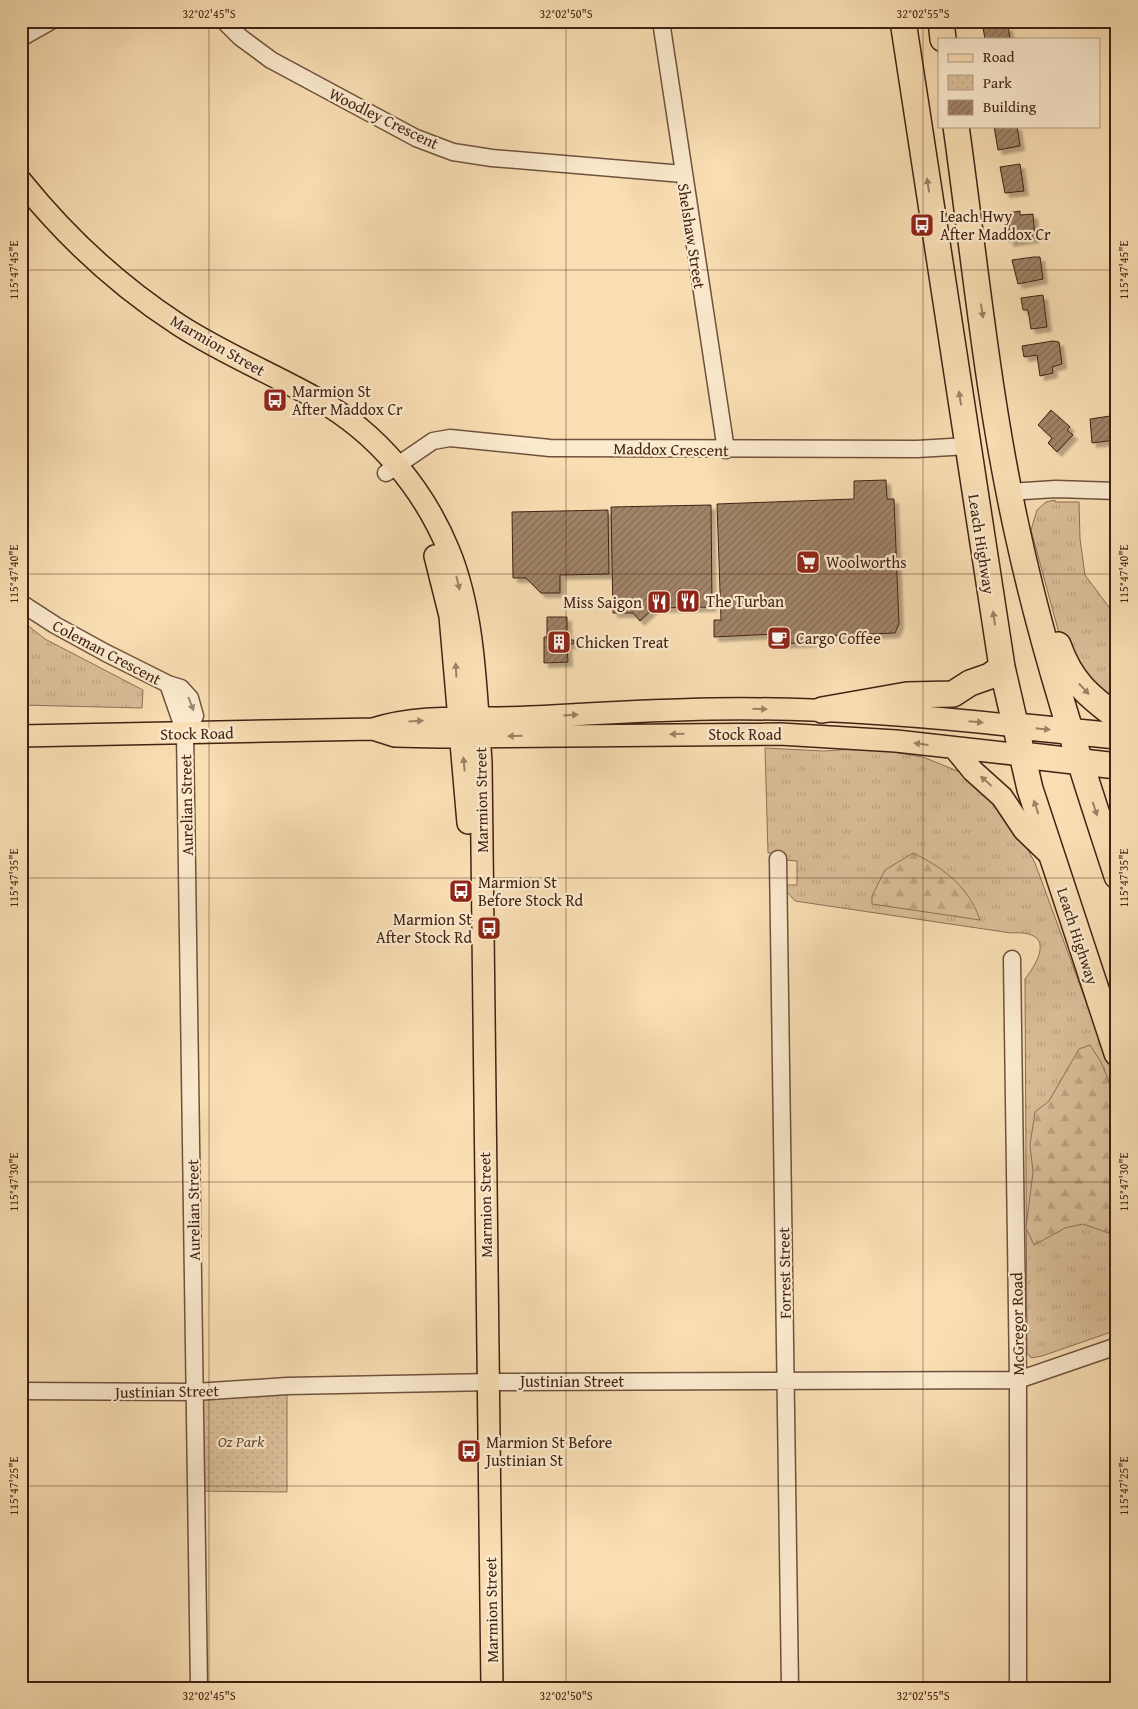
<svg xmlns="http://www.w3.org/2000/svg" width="1138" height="1709" viewBox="0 0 1138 1709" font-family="'Gentium Book Plus',serif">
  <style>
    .grass { fill: url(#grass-tufts); stroke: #8e7056 }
    .forest { fill: url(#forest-firs); stroke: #8e7056 }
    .park { fill: url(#park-dots); stroke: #8e7056 }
    .building { fill: url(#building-hatch); stroke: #422214; filter: url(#shadow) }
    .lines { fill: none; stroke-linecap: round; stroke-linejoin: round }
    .minor-casing { stroke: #70513c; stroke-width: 19 }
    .major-casing { stroke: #422214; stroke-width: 24 }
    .highway-casing { stroke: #422214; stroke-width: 28 }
    .minor { stroke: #fbeace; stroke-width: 16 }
    .major { stroke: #f9deb3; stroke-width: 21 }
    .highway { stroke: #f9deb3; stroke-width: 25 }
    .oneway { fill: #9e8064 }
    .oneway2 { fill: #9e8671 }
    .ticks { fill: none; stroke: #422214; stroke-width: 1; stroke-opacity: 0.45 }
    .labels { text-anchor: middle; stroke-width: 4.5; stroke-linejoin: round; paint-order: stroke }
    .street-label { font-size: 16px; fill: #422214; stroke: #fbeace }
    .poi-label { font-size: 16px; fill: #422214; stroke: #fbeace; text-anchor: start }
    .park-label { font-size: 16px; font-style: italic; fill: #684935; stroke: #fbeace }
    .neatline { fill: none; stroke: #422214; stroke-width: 2 }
    .ticks-label { font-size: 12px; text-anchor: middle; fill: #422214 }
  </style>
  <defs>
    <pattern id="grass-tufts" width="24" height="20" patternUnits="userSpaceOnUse" patternTransform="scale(1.25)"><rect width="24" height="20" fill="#dabe98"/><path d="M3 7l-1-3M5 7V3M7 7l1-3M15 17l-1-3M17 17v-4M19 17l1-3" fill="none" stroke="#bca382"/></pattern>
    <pattern id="forest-firs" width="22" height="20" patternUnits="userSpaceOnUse" patternTransform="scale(1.25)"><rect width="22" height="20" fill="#dabe98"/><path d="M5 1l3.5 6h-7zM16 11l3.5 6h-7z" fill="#bca382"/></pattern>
    <pattern id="park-dots" width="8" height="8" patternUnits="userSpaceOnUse" patternTransform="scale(1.25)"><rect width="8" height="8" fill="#dabe98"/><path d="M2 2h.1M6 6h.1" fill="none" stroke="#bca382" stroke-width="1.8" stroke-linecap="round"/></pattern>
    <pattern id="building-hatch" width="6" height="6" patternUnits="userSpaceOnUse" patternTransform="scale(1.25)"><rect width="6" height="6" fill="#a18467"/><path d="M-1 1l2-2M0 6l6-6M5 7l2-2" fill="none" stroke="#856c54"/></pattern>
    <filter id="shadow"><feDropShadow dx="4.5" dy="4.5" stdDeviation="1" flood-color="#0004"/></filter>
  </defs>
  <rect width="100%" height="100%" fill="#f9deb3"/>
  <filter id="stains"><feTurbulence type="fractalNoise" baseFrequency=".004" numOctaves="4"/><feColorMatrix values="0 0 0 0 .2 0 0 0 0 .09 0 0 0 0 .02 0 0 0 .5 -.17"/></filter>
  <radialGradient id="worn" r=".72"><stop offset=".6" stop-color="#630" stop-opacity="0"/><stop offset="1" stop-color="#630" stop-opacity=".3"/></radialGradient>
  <path class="grass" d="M1055,500V502H1079L1080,539L1085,575L1117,618V708L1086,681L1060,637L1031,530L1037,510L1046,502Z
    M21,620L45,639L143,690L142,708L21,705Z
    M765,748L824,751L869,748L923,757L960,772L989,792L1008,813L1035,863L1117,1086V1330L1042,1356L1031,1358L1027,1353L1025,979C1042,957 1053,930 1011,933L795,901L787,892V885H797V861L786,860L785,853H768Z"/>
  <path class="forest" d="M913,853C944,868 969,887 980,920L872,904V896L885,870Z
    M1090,1045L1101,1062L1117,1101V1236L1083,1224L1065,1228L1034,1245L1026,1228L1033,1172L1030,1145L1035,1112L1049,1101L1079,1049Z"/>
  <path class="park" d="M287,1386V1492L196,1491L195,1392Z"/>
  <path class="building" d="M1002,21L1003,27L1008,26L1010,39H985L982,22Z
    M994,126H1017L1020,146L998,150Z
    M1020,164L1024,191L1005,193L1000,167Z
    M1020,211V215L1033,214L1035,238L1009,242L1007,229H1010L1008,213Z
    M1034,257H1040L1043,279L1018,284L1012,260Z
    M1043,295L1047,327L1031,329L1028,310H1023L1021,298Z
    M1053,341L1059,342L1062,364L1052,367L1053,373L1040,376L1037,355L1024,357L1022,346Z
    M1051,410L1070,427L1067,430L1073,435L1057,452L1048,443L1052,438L1038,425Z
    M1117,415V442L1115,440L1092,443L1090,419Z
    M886,480L887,499H894L899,624L895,633L817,636V642L775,644V634L714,637V620H721L717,504L854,499V481Z
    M711,505L712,607L654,608L640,621L633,613H613L611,507Z
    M608,510L609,574L560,575V593H541L526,578H513L512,512Z
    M547,617H567V640H574V644H567L568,662L544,663V637H547Z"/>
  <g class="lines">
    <g class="minor-casing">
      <path id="minor" d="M224,21L240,37L271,60L416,138L453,152L492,158L683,174
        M661,21L726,450
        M21,38L51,21
        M386,473L433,441L450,438L550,448L917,449L968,446
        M1009,492L1056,489L1117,491
        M21,603L55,625L106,653L168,684L181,688L190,698L195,716L185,733
        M168,684L185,733L199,1688
        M778,859L790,1688
        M1012,959L1018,1380V1688
        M21,1391L195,1392L287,1386L493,1382L1018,1380L1117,1346"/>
    </g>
    <g class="major-casing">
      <path id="major" d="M21,181C66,237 119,286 179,325C224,354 273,374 319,400C377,433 424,489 449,551C475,614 476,694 481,762L492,1688
        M435,556L450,616L468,823
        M373,729L395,736L439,737L780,734L896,741L1022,755
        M21,736L373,729C423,713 478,720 530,717C590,714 650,710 711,709C813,707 915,715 1016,726
        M955,749L973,771L1002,797L1024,830L1052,857"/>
    </g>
    <g class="highway-casing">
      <path id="highway" d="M903,21L1002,667L1030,789L1117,1053
        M941,21L943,39
        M956,126C975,262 988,401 1018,535C1043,650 1080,763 1117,876
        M1058,645C1071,681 1087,695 1117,717
        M822,710L907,695L953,694L970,683L990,676L1002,667
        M1016,726L1117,736
        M1022,755L1117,766"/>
    </g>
    <use href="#minor" class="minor"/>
    <use href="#major" class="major"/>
    <use href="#highway" class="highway"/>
  </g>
  <defs><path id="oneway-solid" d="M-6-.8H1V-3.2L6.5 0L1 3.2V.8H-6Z" transform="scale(1.25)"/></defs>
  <g class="oneway">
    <use href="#oneway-solid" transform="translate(928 185) rotate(-99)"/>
    <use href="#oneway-solid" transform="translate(982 311) rotate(82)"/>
    <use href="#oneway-solid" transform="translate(960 398) rotate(-99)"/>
    <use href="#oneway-solid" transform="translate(458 583) rotate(77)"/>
    <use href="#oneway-solid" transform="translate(994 618) rotate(-98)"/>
    <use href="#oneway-solid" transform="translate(456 670) rotate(-93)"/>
    <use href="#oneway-solid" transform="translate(1084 689) rotate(47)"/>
    <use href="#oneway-solid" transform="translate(760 709) rotate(1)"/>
    <use href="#oneway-solid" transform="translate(571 715) rotate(-3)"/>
    <use href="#oneway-solid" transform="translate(416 721) rotate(-3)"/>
    <use href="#oneway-solid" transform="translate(976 722) rotate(5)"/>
    <use href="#oneway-solid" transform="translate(1043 729) rotate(6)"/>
    <use href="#oneway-solid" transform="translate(677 734) rotate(179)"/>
    <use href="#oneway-solid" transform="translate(515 736) rotate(179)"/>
    <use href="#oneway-solid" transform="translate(921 744) rotate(-173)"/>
    <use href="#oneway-solid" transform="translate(464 764) rotate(-95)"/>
    <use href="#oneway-solid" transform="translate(986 781) rotate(-139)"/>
    <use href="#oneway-solid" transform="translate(1036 807) rotate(-108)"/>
    <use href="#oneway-solid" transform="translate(1095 809) rotate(72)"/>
  </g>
  <use class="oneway2" href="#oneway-solid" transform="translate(191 704) rotate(69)"/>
  <path class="ticks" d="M209,21V1688M566,21V1688M923,21V1688M21,270H1117M21,574H1117M21,878H1117M21,1182H1117M21,1486H1117"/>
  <defs>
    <g id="bus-square" transform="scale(1.25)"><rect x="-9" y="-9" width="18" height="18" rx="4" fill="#8f2418" stroke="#fbeace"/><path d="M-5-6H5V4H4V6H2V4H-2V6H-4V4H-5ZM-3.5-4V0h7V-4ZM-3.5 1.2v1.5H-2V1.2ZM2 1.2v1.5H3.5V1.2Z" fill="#fff"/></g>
    <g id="supermarket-square" transform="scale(1.25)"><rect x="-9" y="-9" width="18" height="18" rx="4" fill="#8f2418" stroke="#fbeace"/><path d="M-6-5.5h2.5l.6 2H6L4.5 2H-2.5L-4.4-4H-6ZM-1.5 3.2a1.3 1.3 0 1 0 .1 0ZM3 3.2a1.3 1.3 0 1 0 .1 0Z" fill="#fff"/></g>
    <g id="restaurant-square" transform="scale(1.25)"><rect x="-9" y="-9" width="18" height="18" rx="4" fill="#8f2418" stroke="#fbeace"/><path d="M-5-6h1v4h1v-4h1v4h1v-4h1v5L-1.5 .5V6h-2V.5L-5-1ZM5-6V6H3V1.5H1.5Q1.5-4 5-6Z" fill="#fff"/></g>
    <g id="cafe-square" transform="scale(1.25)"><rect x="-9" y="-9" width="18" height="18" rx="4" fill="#8f2418" stroke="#fbeace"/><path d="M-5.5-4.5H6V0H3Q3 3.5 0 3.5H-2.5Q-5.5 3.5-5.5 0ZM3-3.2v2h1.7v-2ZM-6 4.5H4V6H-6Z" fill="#fff"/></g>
    <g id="building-square" transform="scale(1.25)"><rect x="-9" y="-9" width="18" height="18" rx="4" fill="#8f2418" stroke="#fbeace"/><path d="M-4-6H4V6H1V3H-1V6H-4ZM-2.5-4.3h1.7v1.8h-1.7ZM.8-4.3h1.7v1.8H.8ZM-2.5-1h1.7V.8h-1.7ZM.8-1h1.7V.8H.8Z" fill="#fff"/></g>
  </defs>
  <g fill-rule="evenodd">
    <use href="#bus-square" x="922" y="225"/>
    <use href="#bus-square" x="275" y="400"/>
    <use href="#supermarket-square" x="808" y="562"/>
    <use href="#restaurant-square" x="688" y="601"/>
    <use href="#restaurant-square" x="659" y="602"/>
    <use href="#cafe-square" x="779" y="638"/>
    <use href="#building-square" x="559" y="642"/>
    <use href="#bus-square" x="461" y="891"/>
    <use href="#bus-square" x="489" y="928"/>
    <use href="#bus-square" x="469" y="1451"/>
  </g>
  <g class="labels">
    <g class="street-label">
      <text transform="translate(384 118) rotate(26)" y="6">Woodley Crescent</text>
      <text transform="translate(692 236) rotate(81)" y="6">Shelshaw Street</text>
      <text transform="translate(218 345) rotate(30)" y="6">Marmion Street</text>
      <text transform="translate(671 449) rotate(1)" y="6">Maddox Crescent</text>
      <text transform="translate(982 544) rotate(81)" y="6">Leach Highway</text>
      <text transform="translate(107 652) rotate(28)" y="6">Coleman Crescent</text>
      <text transform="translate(197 733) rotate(-1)" y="6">Stock Road</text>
      <text x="745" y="740">Stock Road</text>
      <text transform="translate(481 800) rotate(-91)" y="6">Marmion Street</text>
      <text transform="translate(186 805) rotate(-91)" y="6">Aurelian Street</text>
      <text transform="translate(1078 936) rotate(72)" y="6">Leach Highway</text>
      <text transform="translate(485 1205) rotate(-91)" y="6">Marmion Street</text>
      <text transform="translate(193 1210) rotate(-91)" y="6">Aurelian Street</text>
      <text transform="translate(784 1273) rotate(-91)" y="6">Forrest Street</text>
      <text transform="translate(1017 1324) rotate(-91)" y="6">McGregor Road</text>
      <text x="572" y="1387">Justinian Street</text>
      <text transform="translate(167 1391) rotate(-1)" y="6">Justinian Street</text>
      <text transform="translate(491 1610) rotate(-91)" y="6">Marmion Street</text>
    </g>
    <g class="poi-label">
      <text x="940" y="222">Leach Hwy<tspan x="940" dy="18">After Maddox Cr</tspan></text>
      <text x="292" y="397">Marmion St<tspan x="292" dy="18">After Maddox Cr</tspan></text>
      <text x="826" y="568">Woolworths</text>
      <text x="706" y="607">The Turban</text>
      <text x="642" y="608" text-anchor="end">Miss Saigon</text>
      <text x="796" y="644">Cargo Coffee</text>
      <text x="576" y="648">Chicken Treat</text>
      <text x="478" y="888">Marmion St<tspan x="478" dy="18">Before Stock Rd</tspan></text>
      <text x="472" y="925" text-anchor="end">Marmion St<tspan x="472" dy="18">After Stock Rd</tspan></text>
      <text x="486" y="1448">Marmion St Before<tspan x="486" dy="18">Justinian St</tspan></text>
    </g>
    <g class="park-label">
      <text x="241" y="1447">Oz Park</text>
    </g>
  </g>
  <rect width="1138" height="1709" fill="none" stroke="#f9deb3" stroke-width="55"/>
  <rect x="938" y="38" width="162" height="90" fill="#fbeace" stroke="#b19a84"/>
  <rect x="948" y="54" width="25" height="8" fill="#f9deb3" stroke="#b19a84"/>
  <text x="983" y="62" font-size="15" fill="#422214">Road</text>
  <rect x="948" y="75" width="25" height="15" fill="url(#park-dots)" stroke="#b19a84"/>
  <text x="983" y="88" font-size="15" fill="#422214">Park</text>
  <rect x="948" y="100" width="25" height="15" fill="url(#building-hatch)" stroke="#b19a84"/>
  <text x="983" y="112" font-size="15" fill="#422214">Building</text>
  <rect x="28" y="28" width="1082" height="1654" class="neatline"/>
  <g class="ticks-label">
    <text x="209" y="18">32°02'45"S</text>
    <text x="566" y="18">32°02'50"S</text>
    <text x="923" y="18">32°02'55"S</text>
    <text transform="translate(1124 270) rotate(-90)" y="4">115°47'45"E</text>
    <text transform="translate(14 270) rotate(-90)" y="4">115°47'45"E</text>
    <text transform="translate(1124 574) rotate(-90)" y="4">115°47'40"E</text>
    <text transform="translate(14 574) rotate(-90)" y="4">115°47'40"E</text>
    <text transform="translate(1124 878) rotate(-90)" y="4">115°47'35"E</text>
    <text transform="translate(14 878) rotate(-90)" y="4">115°47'35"E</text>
    <text transform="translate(1124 1182) rotate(-90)" y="4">115°47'30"E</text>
    <text transform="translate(14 1182) rotate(-90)" y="4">115°47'30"E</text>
    <text transform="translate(14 1486) rotate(-90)" y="4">115°47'25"E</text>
    <text transform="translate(1124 1486) rotate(-90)" y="4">115°47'25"E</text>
    <text x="209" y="1700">32°02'45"S</text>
    <text x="566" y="1700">32°02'50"S</text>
    <text x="923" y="1700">32°02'55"S</text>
  </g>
  <rect width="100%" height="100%" filter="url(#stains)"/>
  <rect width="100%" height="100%" fill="url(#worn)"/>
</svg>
